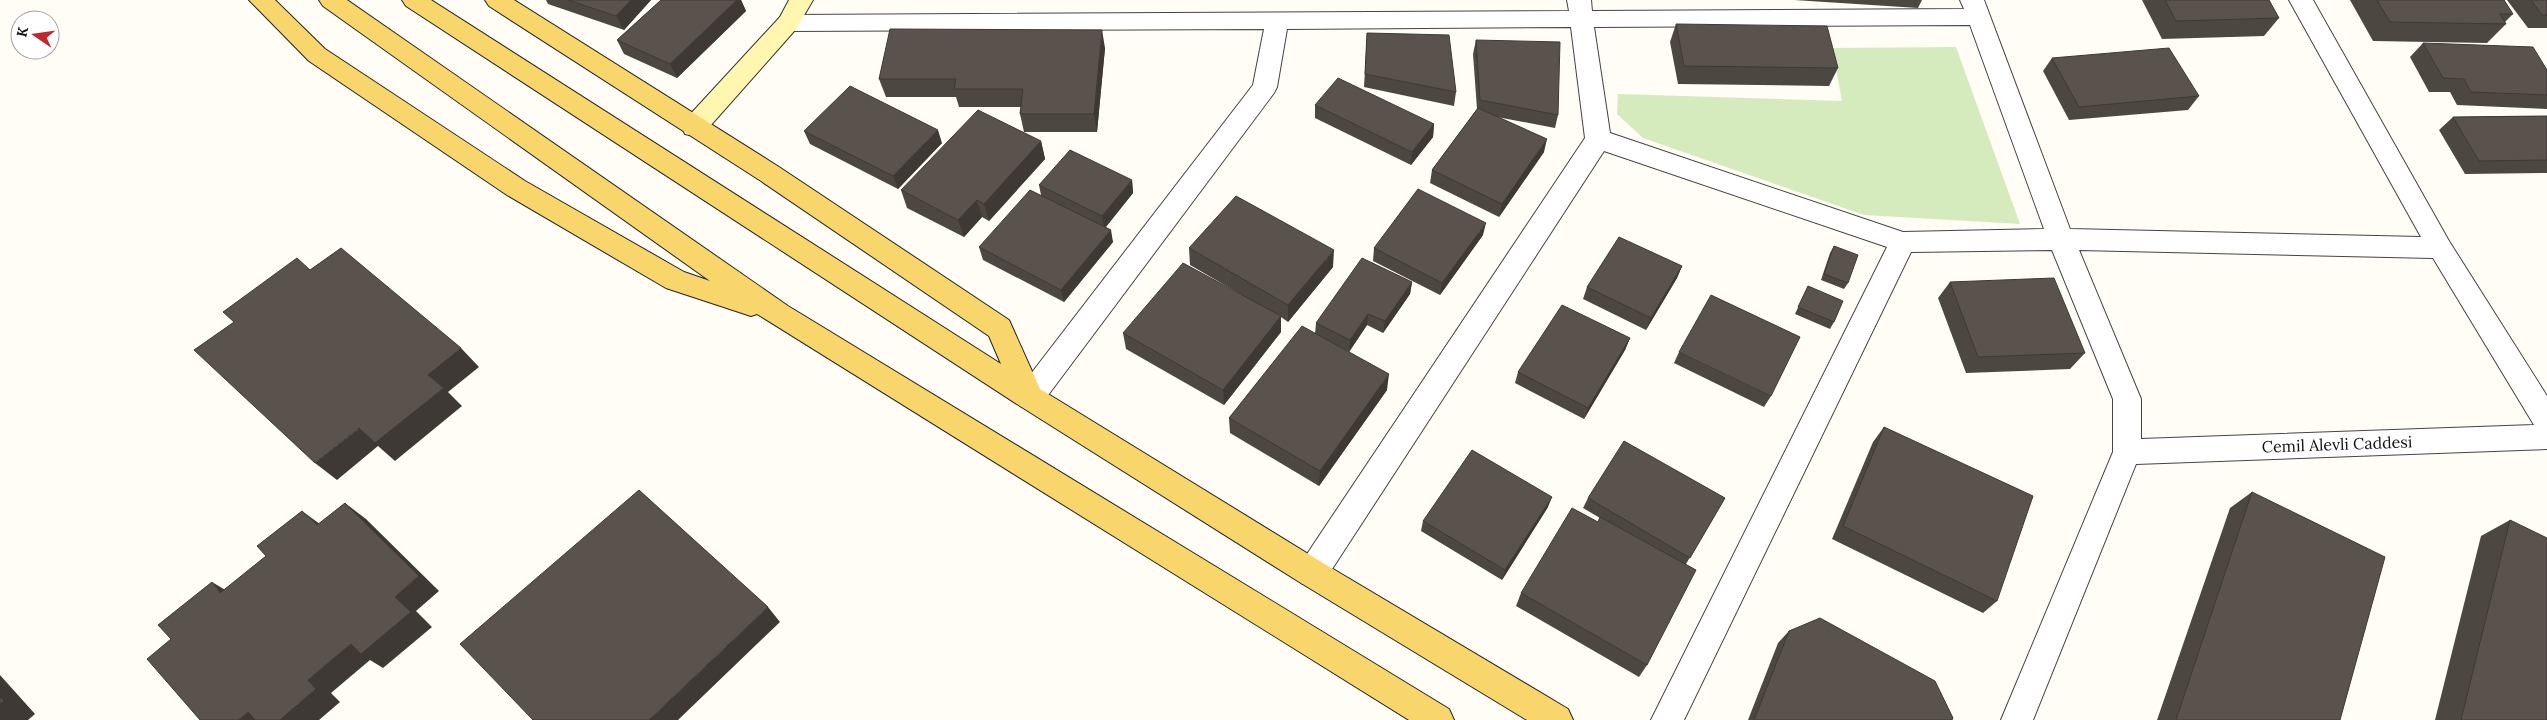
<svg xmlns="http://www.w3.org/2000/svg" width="2547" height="720" viewBox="0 0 2547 720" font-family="Lora,serif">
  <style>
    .green { fill: #d5ebbd }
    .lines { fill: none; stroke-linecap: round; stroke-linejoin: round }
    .street-casing { stroke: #444; stroke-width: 2 }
    .secondary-casing { stroke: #333; stroke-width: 2 }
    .primary-casing { stroke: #222; stroke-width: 2 }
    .street { fill: #fff; fill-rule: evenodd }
    .secondary { fill: #fff6b0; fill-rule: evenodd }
    .primary { fill: #f9d66b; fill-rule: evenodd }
    .wall { fill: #4d4742 }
    .shaded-wall { fill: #3f3936 }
    .building { fill: #5a524d; stroke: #3f3936 }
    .labels { text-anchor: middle; stroke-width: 5; stroke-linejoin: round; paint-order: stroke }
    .street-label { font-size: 16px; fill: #111; stroke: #fff }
  </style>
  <rect width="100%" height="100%" fill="#fffdf5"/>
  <path class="green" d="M1956,47L2020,224L1864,215L1643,138L1617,114L1618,94L1842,101L1832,48Z"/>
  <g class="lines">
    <g class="street-casing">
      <path id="street" d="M1567,0H1591L1592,11L1964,9L1960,0H1984L2070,229L2421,237L2289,0H2313L2449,241L2547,396V449L2136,464L2033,720H2001L2113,452V399L2052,250L1911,252L1684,720H1651L1887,247L1604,151L1323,583L1312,587L1301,583L1297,573L1301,563L1585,138L1571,27L1287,29L1277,87L1274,93L1040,406L1030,409L1020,406L1016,397L1020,388L1253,85L1264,29L788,31L780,29L776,23L780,17L788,15L1569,11ZM1970,25L2044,229L1903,232L1610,133L1594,27ZM2079,250L2433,258L2534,425L2141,439V399Z"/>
    </g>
    <g class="secondary-casing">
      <path id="secondary" d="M789,0H813L796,29L703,134L694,136L685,134L682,127L685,120L780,17Z"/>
    </g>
    <g class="primary-casing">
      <path id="primary" d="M249,0H275L325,49L525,181L684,272L710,281L323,6L319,0H347L788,306L1449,709L1454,720H1409L757,314L751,316L666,288L507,195L309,61Z
        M402,0H431L1001,364L989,336L761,181L489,6L485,0H514L779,167L1009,320L1040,389L1323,563L1568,709L1573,720H1527L1301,583L1020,406L406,6Z"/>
    </g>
    <use href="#street" class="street"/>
    <use href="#secondary" class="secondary"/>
    <use href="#primary" class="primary"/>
  </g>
  <path class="wall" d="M546,0H651L624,30L548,4Z
    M661,0H741L746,11L677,78L624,54L617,40Z
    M1794,0H1922L1918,8Z
    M2142,0H2269L2279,18L2264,36L2162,39Z
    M2350,0H2504L2513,14L2505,22L2506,24L2487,43L2373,41Z
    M2507,0H2547V28H2528Z
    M1676,24L1838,68L1829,86L1678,84L1670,42Z
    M1367,33L1456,92L1454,106L1364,87Z
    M1476,40L1558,115L1555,128L1497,117L1544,152L1499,217L1430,183L1432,170L1477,109L1473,54Z
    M2423,43L2547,70V109L2457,105L2450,92H2429L2410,57Z
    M1105,48L1097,132H1024L1020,114L1021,107H959L956,97H886L879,79Z
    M2052,58L2199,96L2188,110L2069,120L2043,71Z
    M1315,105L1434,124L1433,137L1411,165L1315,118Z
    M2547,116V173L2465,174L2439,130L2453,117Z
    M804,131L942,143L898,189L810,144Z
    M1041,141L1045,159L989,221L982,217L964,237L907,208L901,190Z
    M1132,180L1133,193L1106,227L1113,242L1064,302L983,260L979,247L1041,195L1039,185Z
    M1483,235L1440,295L1373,261L1374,248Z
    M1834,246L1848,283L1844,289L1821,280L1830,253Z
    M1189,248L1333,267L1288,322L1281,317V332L1224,405L1126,349L1123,333L1242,295L1190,265Z
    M1682,266L1677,278L1646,330L1583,299L1587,287Z
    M1412,282L1410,294L1383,333L1367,325L1349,352L1340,347L1387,390L1319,486L1230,433L1229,418L1315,334L1316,323Z
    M1950,282L2085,353L2070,369L1966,373L1938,298Z
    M1808,286L1834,322L1830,329L1795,314Z
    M1630,338L1625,350L1584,419L1515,383L1518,372Z
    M1679,352L1771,396L1764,407L1674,363Z
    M1884,427L1997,601L1983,613L1832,539L1873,442Z
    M2252,492L2340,720H2157L2230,508Z
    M1588,498H1725L1686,564L1647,665L1639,677L1516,606L1521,593L1598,522L1600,518L1583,508Z
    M1548,507L1502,580L1421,531L1423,521Z
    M2510,520L2547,720H2435L2481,536Z
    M1789,631L1952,720H1748L1778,643Z"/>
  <path class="shaded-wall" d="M631,0H651L624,30L616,16Z
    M737,0H741L746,11L677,78L670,64Z
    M1102,30L1105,48L1097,132L1094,114Z
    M1434,124L1433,137L1411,165L1412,152Z
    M938,130L942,143L898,189L893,176Z
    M1547,139L1544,152L1499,217L1502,204Z
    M1041,141L1045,159L989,221L984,204Z
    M1132,180L1133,193L1104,229L1102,216Z
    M977,200L982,217L964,237L958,220Z
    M1486,223L1483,235L1440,295L1442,283Z
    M1111,230L1113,242L1064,302L1061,290Z
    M1334,250L1333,267L1288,322V305Z
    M1682,266L1677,278L1646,330L1651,318Z
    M1412,282L1410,294L1383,333L1385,321Z
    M1368,314L1367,325L1349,352L1350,340Z
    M1281,316V332L1224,405L1223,390Z
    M1630,338L1625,350L1584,419L1588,408Z
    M461,348L479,367L448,392L462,406L395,461L378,446L337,480L315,463Z
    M1389,374L1387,390L1319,486L1320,471Z
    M1552,497L1548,507L1502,580L1505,570Z
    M345,503L366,519L439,591L416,611L432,627L383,668L370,660L331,693L340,702L319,720H280L308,680L395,597Z
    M302,511L324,527L317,525Z
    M212,582L237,597L220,593Z
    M768,607L780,622L678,720H649Z
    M0,675L35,714L28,720H0Z
    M248,712L263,720H238Z"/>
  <path class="building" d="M568,0H631L616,16Z
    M661,0H737L670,64L617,40Z
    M2165,0H2269L2279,18L2176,21Z
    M2377,0H2504L2513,14H2500L2506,24L2390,22Z
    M2531,0H2547V15H2542Z
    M1676,24L1827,26L1838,68L1684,66Z
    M890,29L1102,30L1094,114H1020L1023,89H954L956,79H879Z
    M1367,33L1449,35L1456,92L1365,74Z
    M1476,40L1560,42L1558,115L1480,100Z
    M2423,43L2533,47L2547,70V95L2471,92L2464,79L2443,78Z
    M2169,48L2199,96L2079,107L2052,58Z
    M1338,78L1434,124L1412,152L1315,105Z
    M850,86L938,130L893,176L804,131Z
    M1478,108L1547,139L1502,204L1432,170Z
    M978,110L1041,141L984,204L977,200L958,220L901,190Z
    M2547,116V160L2479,161L2453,117Z
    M1070,150L1132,180L1102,216L1039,185Z
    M1418,189L1486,223L1442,283L1374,248Z
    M1030,190L1111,230L1061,290L979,247Z
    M1236,196L1334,250L1288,305L1189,248Z
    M1619,237L1682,266L1651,318L1587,287Z
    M1834,246L1858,255L1848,283L1824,274Z
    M341,248L461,348L428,375L444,388L375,443L359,428L315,463L194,350L234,322L223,312L297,258L310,270Z
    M1362,258L1412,282L1385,321L1368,314L1350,340L1316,323Z
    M1183,263L1281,316L1223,390L1123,333Z
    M2054,278L2085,353L1978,357L1950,282Z
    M1808,286L1843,301L1834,322L1798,307Z
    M1711,295L1800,337L1771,396L1679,352Z
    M1562,305L1630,338L1588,408L1518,372Z
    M1302,326L1389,374L1320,471L1229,418Z
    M1884,427L2033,496L1997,601L1843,526Z
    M1624,441L1725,498L1690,558L1588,498Z
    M1472,450L1552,497L1505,570L1423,521Z
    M639,490L768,607L649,720H533L460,644Z
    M2252,492L2385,557L2340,720H2176Z
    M345,503L419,576L395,597L411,612L361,654L351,644L308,680L316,689L280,720H255L248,712L238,720H200L147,659L171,639L158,625L212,582L220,593L266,556L257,546L302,511L317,525Z
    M1572,508L1598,522L1600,517L1696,570L1647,665L1521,593Z
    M2510,520L2547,538V720H2461Z
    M1820,618L1935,681L1953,718L1952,720H1754L1789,631Z
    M0,697L4,701L0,704Z"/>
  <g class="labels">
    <g class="street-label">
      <text transform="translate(2337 444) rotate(-2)" y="6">Cemil Alevli Caddesi</text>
    </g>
  </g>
  <g transform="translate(35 35) rotate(283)"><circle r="24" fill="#ffffff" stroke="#a0a0a0"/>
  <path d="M0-4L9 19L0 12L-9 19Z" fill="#c4262e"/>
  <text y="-8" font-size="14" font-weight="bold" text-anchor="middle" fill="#111111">K</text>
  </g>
</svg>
